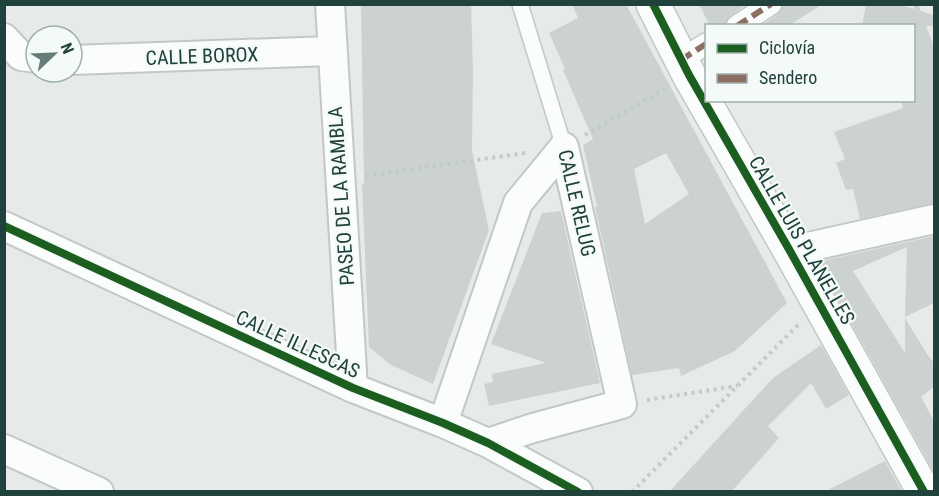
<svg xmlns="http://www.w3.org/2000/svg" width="939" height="496" viewBox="0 0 939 496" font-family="'Roboto Condensed',sans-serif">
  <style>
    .building { fill: #ccd2d1; fill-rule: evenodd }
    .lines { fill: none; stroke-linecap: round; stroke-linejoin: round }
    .service-casing { stroke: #c3c8c6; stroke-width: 18 }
    .pedestrian-casing { stroke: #c3c8c6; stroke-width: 24 }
    .minor-casing { stroke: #c3c8c6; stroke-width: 32 }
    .tertiary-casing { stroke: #c3c8c6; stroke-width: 36 }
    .path { stroke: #c1cbc9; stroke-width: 4; stroke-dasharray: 3 4.5; stroke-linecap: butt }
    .service { stroke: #fbfcfc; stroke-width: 15 }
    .pedestrian { stroke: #fbfcfc; stroke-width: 21 }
    .minor { stroke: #fbfcfc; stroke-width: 28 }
    .tertiary { stroke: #fbfcfc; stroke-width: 33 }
    .quiet { stroke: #8d6e63; stroke-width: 6; stroke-dasharray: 12 6; stroke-linecap: butt }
    .cycleway-casing { stroke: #f4faf8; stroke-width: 11 }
    .cycleway { stroke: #1b5e20; stroke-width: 8 }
    .labels { text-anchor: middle; stroke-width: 4.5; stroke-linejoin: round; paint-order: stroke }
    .street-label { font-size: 20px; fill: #21413c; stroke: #f4faf8 }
  </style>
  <rect width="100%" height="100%" fill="#e6ebe9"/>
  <path class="building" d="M361,4H471L473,70L472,151L489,230L433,384L391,365L369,347L362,184H364Z
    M572,4H626L787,303L735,351L681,376L679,368L632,375L595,207H597L583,145L593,139L563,70L565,69L549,33L578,18ZM666,153L689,194L645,224L634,169Z
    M699,4H747L730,16L724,26H710Z
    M784,4H823L788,26H761L778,14Z
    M866,4H897L914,9V4H918L921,11L934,15V26H926L934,47V203L860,219L853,189L846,190L836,163L845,159L834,132L903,108L900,100H914V26H862Z
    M561,211L600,383L489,406L484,384L493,382L492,374L546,363L491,344L542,213Z
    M934,236V303L905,317L907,247L853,271L905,353V318L927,354L934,363V387L921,397L934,421V472L820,267L822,261Z
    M821,345L849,395L826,409L811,383L768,426L779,438L731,492H669L773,378Z
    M885,461L902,492H824Z"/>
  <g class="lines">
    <g class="service-casing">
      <path id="service" d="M520,4L564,147"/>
    </g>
    <g class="pedestrian-casing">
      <path id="pedestrian" d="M737,26L771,4
        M681,60L706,44"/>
    </g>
    <g class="minor-casing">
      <path id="minor" d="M330,4L353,388
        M4,38L21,56L36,58
        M72,60L331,51
        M4,226L353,388L443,423L488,443L578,492
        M790,251L934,219
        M443,423L518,203L564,147
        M488,443L533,428L622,404L564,147
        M4,449L99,492"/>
    </g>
    <g class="tertiary-casing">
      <path id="tertiary" d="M653,4L689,75L790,251L924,492"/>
    </g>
    <path class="path" d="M585,135L665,89
      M366,176L525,153
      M647,400L737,386
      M632,492L798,325"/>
    <use href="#service" class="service"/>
    <use href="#pedestrian" class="pedestrian"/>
    <use href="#minor" class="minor"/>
    <use href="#tertiary" class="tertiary"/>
    <path class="quiet" d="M737,26L771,4
      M681,60L706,44"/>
    <g class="cycleway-casing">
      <path id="cycleway" d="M653,4L689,75L790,251L924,492
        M4,226L353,388L443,423L488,443L578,492"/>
    </g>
    <use href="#cycleway" class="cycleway"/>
  </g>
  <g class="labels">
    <g class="street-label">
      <text transform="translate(202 56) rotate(-2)" y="7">CALLE BOROX</text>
      <text transform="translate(341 196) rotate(-94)" y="7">PASEO DE LA RAMBLA</text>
      <text transform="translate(577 203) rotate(77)" y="7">CALLE RELUG</text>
      <text transform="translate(802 240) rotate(60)" y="7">CALLE LUIS PLANELLES</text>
      <text transform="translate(298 344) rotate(25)" y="7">CALLE ILLESCAS</text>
    </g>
  </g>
  <rect width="939" height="496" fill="none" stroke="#21413c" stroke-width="12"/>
  <rect x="705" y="24" width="210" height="78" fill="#f4faf8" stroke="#a0b0ad" stroke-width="1.5"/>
  <rect x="717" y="44" width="30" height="9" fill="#1b5e20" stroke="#a0b0ad" stroke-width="1.5"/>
  <text x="759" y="54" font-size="18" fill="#21413c">Ciclovía</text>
  <rect x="717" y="74" width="30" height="9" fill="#8d6e63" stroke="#a0b0ad" stroke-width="1.5"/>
  <text x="759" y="84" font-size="18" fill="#21413c">Sendero</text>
  <g transform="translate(54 54) rotate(67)"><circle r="28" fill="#f4faf8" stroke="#a0b0ad" stroke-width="1.5"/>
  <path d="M0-4.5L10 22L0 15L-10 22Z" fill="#667c79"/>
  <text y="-9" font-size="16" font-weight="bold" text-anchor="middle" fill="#21413c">N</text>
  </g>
</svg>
